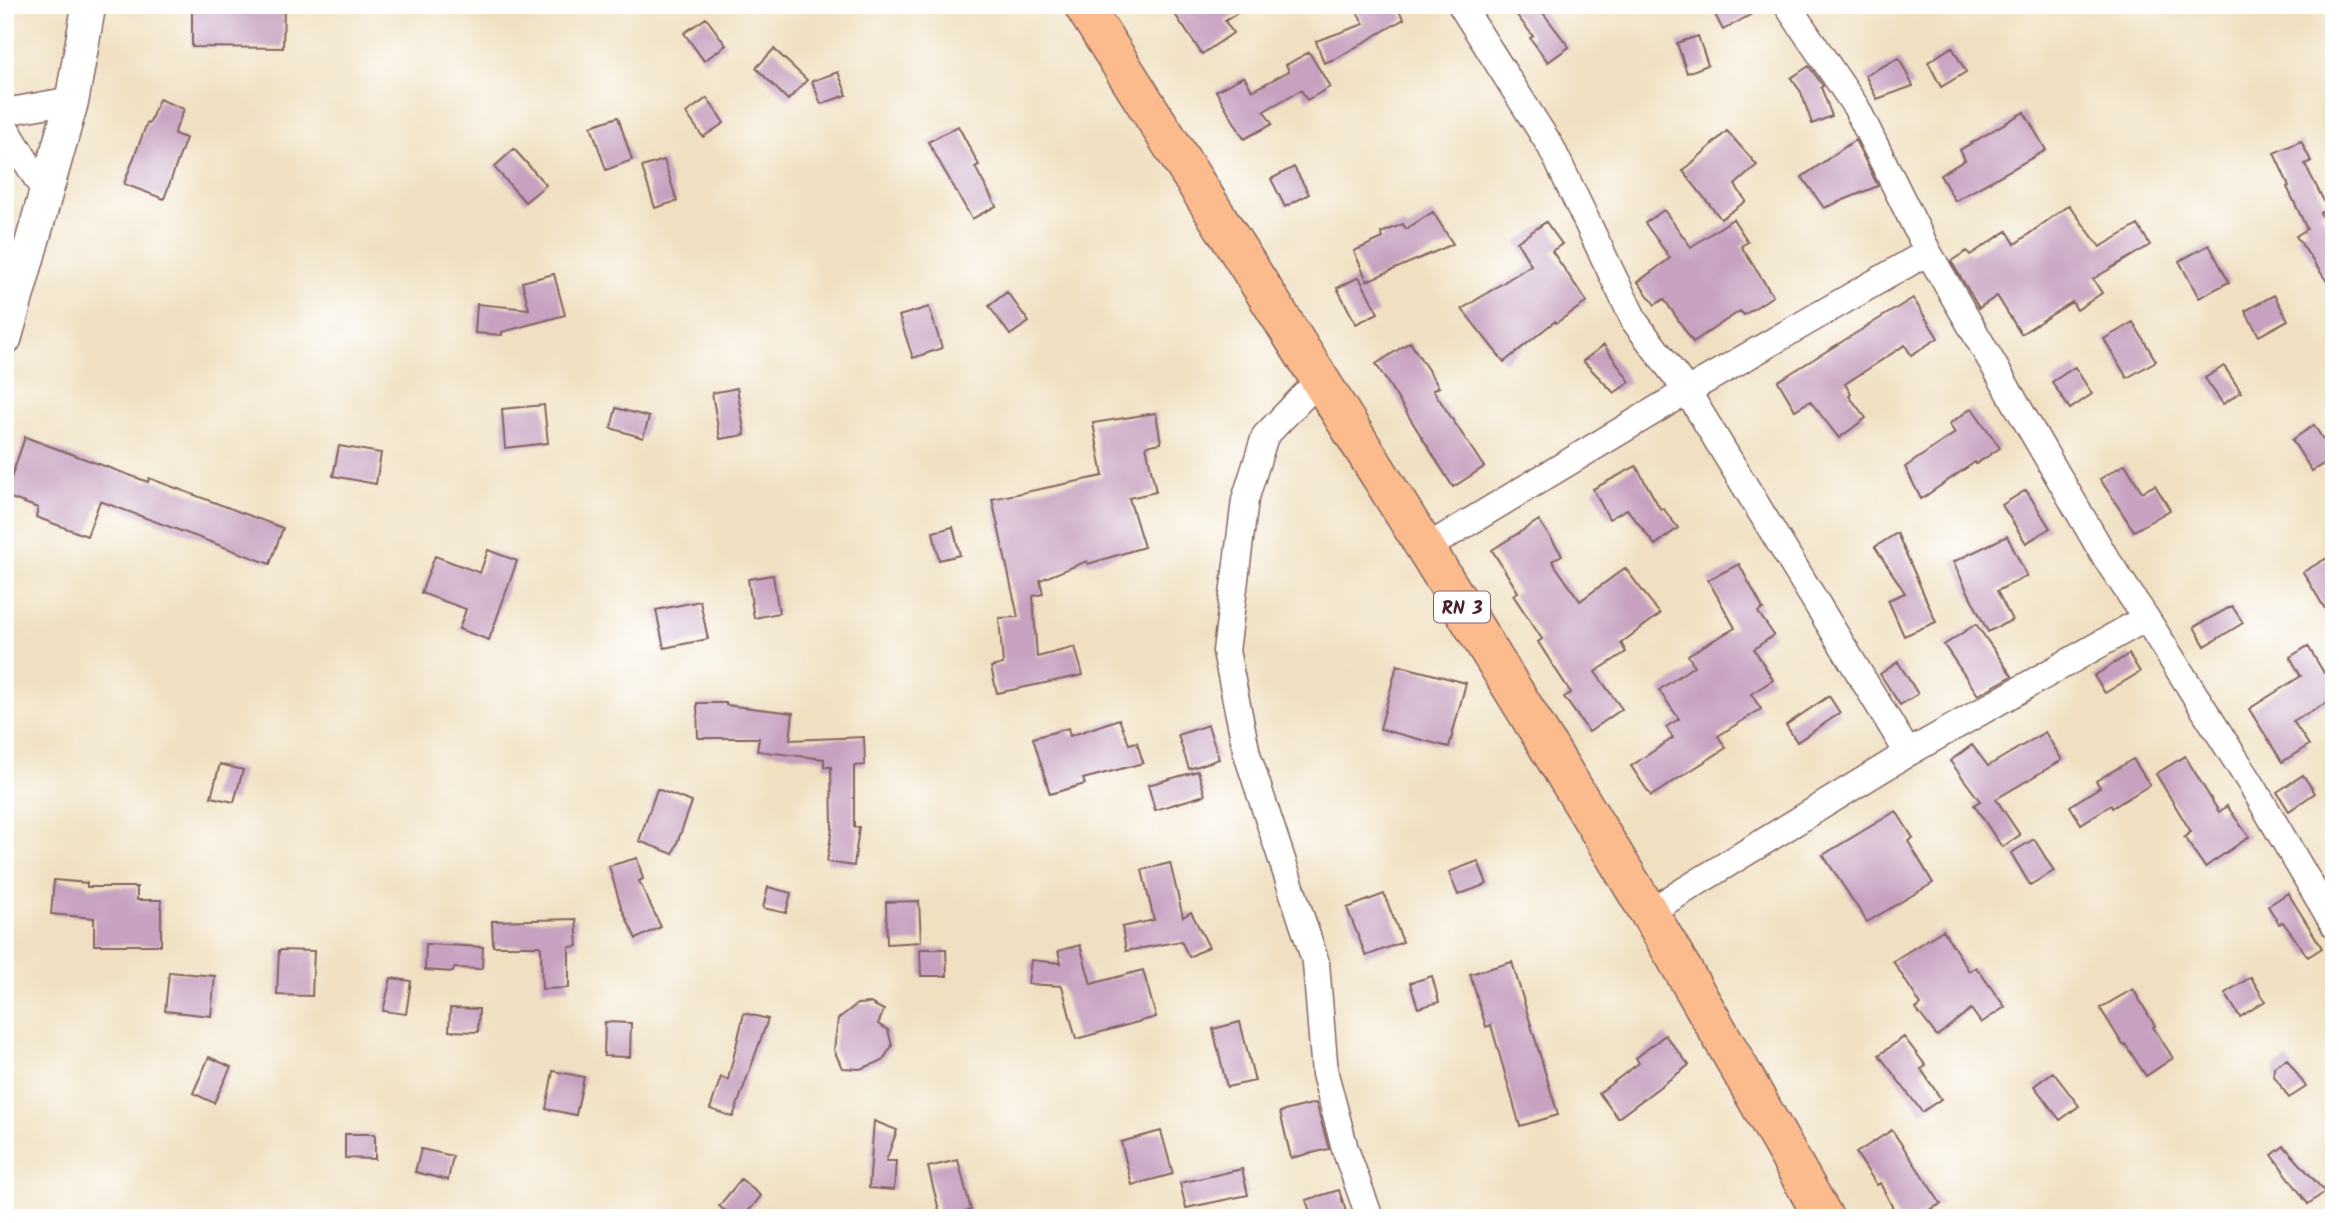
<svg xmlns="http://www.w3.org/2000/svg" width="2339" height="1223" viewBox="0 0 2339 1223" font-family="Kalam,sans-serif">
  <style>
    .building { fill: #c6a1c0 }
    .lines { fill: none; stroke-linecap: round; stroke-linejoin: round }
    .minor-casing { stroke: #846360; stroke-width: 29 }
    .tertiary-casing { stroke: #846360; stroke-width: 36 }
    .primary-casing { stroke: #846360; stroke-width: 41 }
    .minor { stroke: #fff; stroke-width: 26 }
    .tertiary { stroke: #fff; stroke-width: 33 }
    .primary { stroke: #fbbb8d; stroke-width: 38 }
    .labels { text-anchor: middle; stroke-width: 6; stroke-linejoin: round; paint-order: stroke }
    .shield { fill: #fff; stroke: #80626b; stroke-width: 2 }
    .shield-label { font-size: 19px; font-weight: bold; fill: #4a1f2b }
  </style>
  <rect width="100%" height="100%" fill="#fff"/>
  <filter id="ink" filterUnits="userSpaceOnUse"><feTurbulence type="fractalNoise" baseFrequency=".0143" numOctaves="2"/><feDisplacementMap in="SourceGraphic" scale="14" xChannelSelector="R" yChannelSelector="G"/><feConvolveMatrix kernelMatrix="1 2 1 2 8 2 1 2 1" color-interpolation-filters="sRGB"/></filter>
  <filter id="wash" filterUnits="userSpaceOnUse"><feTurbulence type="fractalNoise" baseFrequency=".00686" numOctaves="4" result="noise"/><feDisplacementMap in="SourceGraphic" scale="28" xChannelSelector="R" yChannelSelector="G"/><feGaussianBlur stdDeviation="1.57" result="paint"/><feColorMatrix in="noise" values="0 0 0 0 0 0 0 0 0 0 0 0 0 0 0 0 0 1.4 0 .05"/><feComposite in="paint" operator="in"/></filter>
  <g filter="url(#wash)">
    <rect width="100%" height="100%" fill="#f0e0c1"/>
    <g id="blocks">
      <path class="building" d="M1186,5H1250L1225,21L1233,33L1202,54L1174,13Z
        M1353,5H1395L1404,19L1337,58L1324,63L1316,41L1364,24Z
        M1509,5H1537L1569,47L1548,62L1530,38L1533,36Z
        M1710,5H1768L1723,30Z
        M192,7L284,8L283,48L192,47Z
        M706,18L726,45L704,61L684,33Z
        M1698,36L1708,65L1687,73L1677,43Z
        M1952,47L1966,72L1941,87L1928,62Z
        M774,49L807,80L788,100L756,68Z
        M1309,52L1330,87L1307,100L1301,90L1264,111L1272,124L1244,139L1216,91L1244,76L1252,91L1289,71L1286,65Z
        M1899,58L1913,86L1877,99L1865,75Z
        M1809,66L1823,86L1821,87L1832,116L1812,124L1801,92L1791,78Z
        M838,72L847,95L821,104L812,81Z
        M707,98L724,123L703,137L686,113Z
        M159,99L184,109L174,134L186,138L164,199L124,184L147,123L149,124Z
        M2024,112L2046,150L1955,201L1940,175L1965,160L1960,150Z
        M618,117L632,160L606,170L591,126Z
        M958,126L979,165L975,167L996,206L972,219L928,142Z
        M1727,131L1757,165L1735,185L1746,201L1721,219L1683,171Z
        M1855,140L1878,186L1824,208L1802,177Z
        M2301,141L2311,161L2305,164L2328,209L2320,213L2334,233V292L2296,236L2307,229L2287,187L2289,186L2274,153Z
        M514,149L546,185L525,202L494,167Z
        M664,160L677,201L655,208L642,167Z
        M1294,167L1309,194L1285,207L1271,179Z
        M2069,205L2100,247L2138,225L2150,245L2093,279L2102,293L2077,310L2072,302L2021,334L1997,296L1979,308L1951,261L1967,251L1970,255L2007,231L2015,244Z
        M1664,210L1691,247L1733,219L1748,242L1741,246L1773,296L1744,315L1740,311L1693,342L1664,299L1655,305L1638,282L1670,258L1645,223Z
        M1433,212L1453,244L1367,281L1354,251L1383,238L1381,233L1403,224L1406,229Z
        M1546,222L1562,244L1552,251L1587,302L1556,323L1555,321L1504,362L1462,309L1531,265L1517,242Z
        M2209,245L2229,282L2199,298L2179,261Z
        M554,274L565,315L502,332V335L475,333L477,304L529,309L522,282Z
        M1359,277L1378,313L1356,324L1337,288Z
        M1007,292L1029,322L1010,335L989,306Z
        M2274,295L2288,320L2259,336L2245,311Z
        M1913,298L1938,338L1911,355L1905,345L1845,384L1851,394L1849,396L1866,418L1839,438L1810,401L1795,410L1778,381Z
        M929,307L942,348L913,358L899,316Z
        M2133,322L2156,361L2127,378L2104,339Z
        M1410,342L1439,387L1433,390L1484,467L1453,487L1376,364Z
        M1604,345L1630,382L1614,393L1583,361Z
        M2224,366L2241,392L2223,404L2205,378Z
        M2075,367L2092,394L2070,409L2052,382Z
        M737,388L745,435L720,439L712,393Z
        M544,405L548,443L505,448L502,409Z
        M616,408L649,417L643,438L611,428Z
        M1972,408L2000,448L1976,464L1975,462L1921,499L1905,467L1955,433L1949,424Z
        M1156,413L1161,443L1146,446L1156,492L1129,498L1144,547L1088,564L1087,561L1040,580L1043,594L1033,596L1037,657L1075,647L1083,675L997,693L991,667L1003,664L999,618L1018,617L992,499L1103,476L1093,423Z
        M2314,425L2334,457L2312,471L2292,440Z
        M25,437L148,482L149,478L283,528L270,564L100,501L87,536L36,517L38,508L5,496Z
        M339,446L381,453L376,484L333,476Z
        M2125,464L2142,492L2155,485L2170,510L2134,531L2100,479Z
        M1636,466L1661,510L1663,508L1678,528L1655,545L1627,509L1609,519L1593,489Z
        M2026,490L2050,528L2026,543L2002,505Z
        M1539,520L1562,555L1552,561L1580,601L1625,568L1660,614L1621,643L1626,652L1595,672L1622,709L1589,732L1564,697L1571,693L1538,642L1542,639L1513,595L1518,592L1492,550Z
        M953,527L960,555L939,560L933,532Z
        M1897,533L1936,622L1904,636L1888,600L1905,593L1875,547Z
        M2007,536L2027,576L1997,591L2012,620L1988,632L1953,562Z
        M488,550L517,561L489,640L459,629L466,609L421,593L435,556L480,573Z
        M2334,554V624L2303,572Z
        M1739,564L1763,609L1758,612L1774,635L1754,649L1773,680L1751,694L1761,709L1718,736L1726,748L1651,796L1631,766L1673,738L1666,727L1679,719L1659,690L1694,666L1688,655L1735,628L1708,580Z
        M773,575L779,613L754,618L748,579Z
        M700,601L708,639L664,648L656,610Z
        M2232,606L2243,623L2205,646L2194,627Z
        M1976,624L2012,676L1978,695L1944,645Z
        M2308,646L2324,673L2334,668V699L2293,721L2309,745L2282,762L2249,709L2301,676L2290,657Z
        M2129,654L2140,672L2105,693L2094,676Z
        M1898,662L1918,694L1900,705L1880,674Z
        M1397,665L1466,683L1449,747L1380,729Z
        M1829,696L1840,713L1797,742L1786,725Z
        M697,703H726V705L793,713L790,740L864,737L865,765L854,766V827H859L854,866L827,862L832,828L831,767H824V759L757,751L759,738H698Z
        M1119,719L1129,744L1137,742L1143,763L1083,779L1085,784L1050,794L1033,738L1068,728L1070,736Z
        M1208,725L1219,759L1189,769L1178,735Z
        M2045,732L2062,760L1996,799L2020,835L2002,847L1974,805L1980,801L1950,761L1972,745L1988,766Z
        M2185,756L2219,812L2227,806L2249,837L2205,867L2184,837L2191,832L2156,774Z
        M2133,759L2150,785L2112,808L2111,805L2081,824L2070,806L2100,787L2096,781Z
        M220,764L243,770L234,802L211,797Z
        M1198,771L1205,795L1155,810L1148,785Z
        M2303,775L2315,793L2289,811L2277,792Z
        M657,789L692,802L673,854L639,841Z
        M1896,811L1913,838L1908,841L1933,883L1867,922L1823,855Z
        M2034,839L2054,871L2030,885L2011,853Z
        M637,858L643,879L639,881L661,927L636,939L621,907L609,866Z
        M1478,861L1487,884L1458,895L1449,872Z
        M1170,863L1183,917L1191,912L1209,947L1189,957L1181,941L1126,951L1122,927L1154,920L1142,870Z
        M54,880L87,883V887H137V900H161V945H94V918L51,914Z
        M768,887L791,893L786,913L763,908Z
        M2288,893L2322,948L2308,957L2283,922L2279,924L2268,906Z
        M1384,894L1403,942L1366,956L1347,908Z
        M919,901L921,942L887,944L886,902Z
        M576,919L578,946L569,947V988L542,989L541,948L539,946H493L492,921Z
        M1943,930L1969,971L1976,967L2005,1007L1981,1023L1971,1009L1937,1036L1916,1009L1921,1005L1893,961Z
        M426,944L483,947L482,969L454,968L453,972L425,970Z
        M1080,945L1091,984L1143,970L1156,1017L1076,1039L1062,986L1028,984L1031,960L1061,963L1058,951Z
        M920,949H946L947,976H921Z
        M279,950L314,951L312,996L277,995Z
        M1512,962L1558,1115L1520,1126L1491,1025L1486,1027L1470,974Z
        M169,972L215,976L211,1016L165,1011Z
        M1432,976L1439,1002L1418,1008L1410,983Z
        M2251,977L2265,1001L2240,1017L2225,993Z
        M391,978L411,981L406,1014L383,1011Z
        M2133,989L2155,1026L2153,1027L2173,1058L2146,1076L2125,1044L2123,1045L2100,1008Z
        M870,1003L884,1010L878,1024L888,1030L892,1046L882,1061L860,1069L842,1068L834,1050L838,1019L857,1004Z
        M450,1008L479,1009L478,1032L449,1031Z
        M744,1013L768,1019L733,1117L710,1109L721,1077L728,1080Z
        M605,1022L631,1023L630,1057L604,1056Z
        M1240,1022L1255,1081L1227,1087L1213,1029Z
        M1665,1035L1689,1065L1618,1118L1599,1093L1639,1063L1636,1058Z
        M1904,1037L1926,1066L1921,1069L1941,1099L1922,1112L1879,1055Z
        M209,1057L231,1067L214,1103L193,1093Z
        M2287,1059L2306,1087L2289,1098L2274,1076V1067Z
        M553,1071L584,1077L576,1115L546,1109Z
        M2053,1072L2079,1106L2060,1120L2034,1086Z
        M1316,1103L1329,1149L1291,1158L1280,1112Z
        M874,1121L897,1130L886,1161H896L894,1190L869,1188Z
        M1892,1130L1941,1204L1914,1218H1898L1880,1183L1877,1185L1856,1153Z
        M1161,1131L1173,1174L1132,1185L1121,1142Z
        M345,1134H375V1159L345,1158Z
        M2284,1146L2325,1192L2308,1204L2272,1155Z
        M421,1149L453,1156L448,1180L415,1172Z
        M958,1160L971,1210L941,1218L928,1167Z
        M1242,1169L1248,1195L1186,1208L1180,1183Z
        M741,1179L761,1196L743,1218H734L719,1206Z
        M1339,1190L1348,1218H1312L1306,1200Z"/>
    </g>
  </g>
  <g filter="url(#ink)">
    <use href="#blocks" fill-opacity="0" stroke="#846360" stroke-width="2"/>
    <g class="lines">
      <g class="minor-casing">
        <path id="minor" d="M1461,5L1551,147L1635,322L1687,391L1908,753
          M1787,5L1856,107L1928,252L2105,557L2146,618L2253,787L2334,925
          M5,112L72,100
          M5,127L47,195
          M1320,379L1265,436L1245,500L1226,651L1247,754L1316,963L1325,1074L1345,1149L1370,1218
          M1426,548L1687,391L1928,252
          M1649,912L1908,753L2146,618"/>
      </g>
      <g class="tertiary-casing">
        <path id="tertiary" d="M5,338L72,100L89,5"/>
      </g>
      <g class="primary-casing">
        <path id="primary" d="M1083,5C1273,305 1463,604 1646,908C1708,1010 1765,1115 1824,1218"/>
      </g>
      <use href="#minor" class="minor"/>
      <use href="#tertiary" class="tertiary"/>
      <use href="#primary" class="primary"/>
    </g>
  </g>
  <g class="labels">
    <rect class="shield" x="1434" y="591.5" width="56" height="31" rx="5"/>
    <g class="shield-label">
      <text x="1462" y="614">RN 3</text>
    </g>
  </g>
  <rect width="2339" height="1223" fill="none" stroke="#fff" stroke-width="28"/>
</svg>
